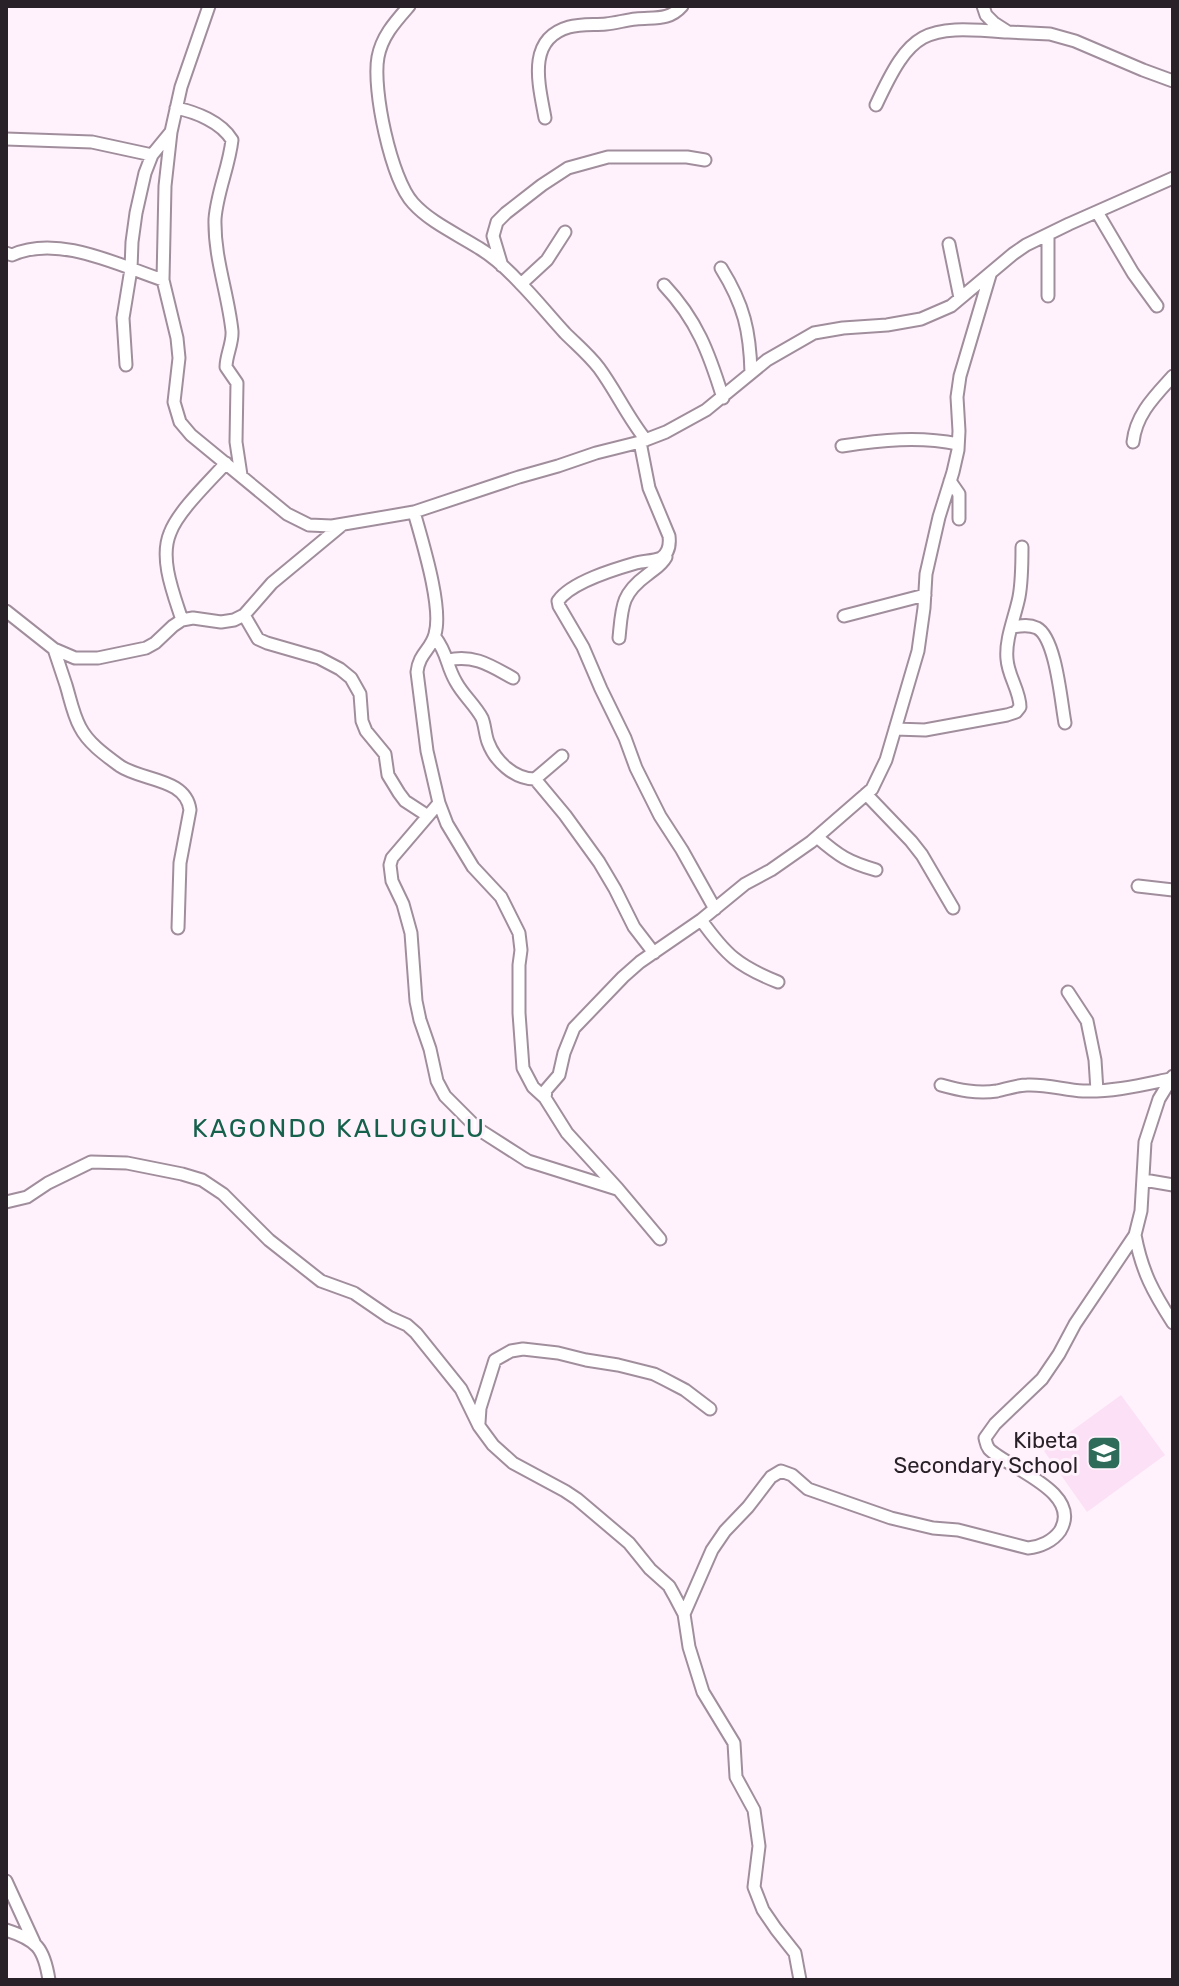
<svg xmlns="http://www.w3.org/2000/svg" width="1179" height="1986" viewBox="0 0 1179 1986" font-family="Rubik,sans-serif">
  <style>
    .built { fill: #fce1f6 }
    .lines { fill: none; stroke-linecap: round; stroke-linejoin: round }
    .street-casing { stroke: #a18e9d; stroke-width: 15 }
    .street { stroke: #fff; stroke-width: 11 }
    .labels { text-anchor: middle; stroke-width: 6; stroke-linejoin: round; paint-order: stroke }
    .poi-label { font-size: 22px; fill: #282127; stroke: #fff2fc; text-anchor: end }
    .quarter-label { font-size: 26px; letter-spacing: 2px; fill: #15614c; stroke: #fff2fc }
  </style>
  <rect width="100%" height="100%" fill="#fff2fc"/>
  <path class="built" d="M1121,1395L1165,1455L1087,1512L1044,1451Z"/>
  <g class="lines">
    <g class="street-casing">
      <path id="street" d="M209,6L181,87L171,132L165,186L163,280L177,338L179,358L174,402L180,422L191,435L287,514L309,525L332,526L414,512L519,477L558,466L596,453L640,442L666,432L706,410L767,360L814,333L843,328L887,325L921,319L951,306L1013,254L1026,245L1069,224L1173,178
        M409,6C395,22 382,36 378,57C372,89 391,179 413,203C430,222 457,234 479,248C494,257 508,270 520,283C536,299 550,317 565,333C577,345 589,355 599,368C616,391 628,418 646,440
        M983,6L986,15L994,23L1008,32L1050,34L1075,41L1143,70L1173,81
        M876,105C911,30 923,25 1005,32
        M176,108C196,112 221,122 232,140C229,167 217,192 215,219C214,258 228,293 232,331C233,343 226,355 226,367L237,383L236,442L241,475
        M545,118C539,85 526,39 569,27C580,24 594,25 606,24C616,23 626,20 636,19C654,17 669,21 682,6
        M6,139L92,142L152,155
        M1097,212L1133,273L1157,306
        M949,244L960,298
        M6,253L12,255C58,234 118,265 163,280
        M502,266L493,236L497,222L506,213L542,185L568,168L608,157H687L705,160
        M721,268C744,305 750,331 751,373
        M521,284L547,260L565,232
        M664,285C697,320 709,353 723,398
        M1048,296V235
        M126,365L123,318L131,269L132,242L136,213L145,173L152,155L170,133
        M640,442L649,488L669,536C670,544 669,553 661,558C654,561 644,561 636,563C615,569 571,582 558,601L559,606L583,647L601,689L625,738L636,768L660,816L682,850L715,909
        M1133,442C1136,414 1155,396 1173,376
        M842,446C881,440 919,436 958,444
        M950,481L959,494V519
        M414,512C422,541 443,607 435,634C431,650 419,653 417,672L427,751L439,803L447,824L473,867L501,897L519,933L521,950L519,965V1013L523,1068L533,1087L545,1098
        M6,611L54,649L75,658H98L146,648L155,643L173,626L182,620L193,618L221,622L234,620L244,615L272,583L342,525
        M244,615L258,639L267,643L319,658L340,669L351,678L360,694L362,721L366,731L385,754L388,775L399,793L405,801L428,816
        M844,616L925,595
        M182,620C174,595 159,559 170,533C178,511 210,481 226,463
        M1012,627C1020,626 1028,624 1037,628C1056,638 1061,702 1065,723
        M435,637C448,654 446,665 456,682C463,695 475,705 482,718C485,725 485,734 488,742C495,761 514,779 535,779L562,756
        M619,638C622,607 621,594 647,575C654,569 661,566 666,557
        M54,649C58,661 62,673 66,685C70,698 73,714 80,727C88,743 105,755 120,766C142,781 186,778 190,810L180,863L178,928
        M448,660C474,654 491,666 513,678
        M895,729L925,730L1007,715L1016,712L1020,707C1020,691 1008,676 1007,659C1005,639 1015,617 1019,597C1022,581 1022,564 1022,547
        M535,779L565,815L599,862L615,889L634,927L654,953
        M866,794L911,841L922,855L953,908
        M439,803L392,858L390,865L392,881L403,904L411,933L416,1001L420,1020L430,1049L437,1081L445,1096L478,1129L528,1161L617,1189
        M817,837C839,856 848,862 876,870
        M1138,886L1173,890
        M701,920C726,955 738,966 778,982
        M1068,992L1087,1021L1095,1060L1097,1091
        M941,1085C959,1090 977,1094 997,1091C1007,1089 1017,1085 1027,1085C1046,1084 1065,1090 1083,1091C1113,1092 1141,1085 1170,1079
        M1144,1180L1173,1185
        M6,1202L27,1197L48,1183L91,1162L127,1163L182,1174L202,1180L223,1194L269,1240L321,1281L354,1293L389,1317L407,1325L416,1333L461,1389L479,1426L493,1445L513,1463L565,1491L577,1499L629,1543L650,1569L669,1586L674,1595L684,1614L689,1647L703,1692L734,1743L736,1777L754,1810L759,1846L754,1887L763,1910L776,1929L795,1953L800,1980
        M1135,1235C1142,1272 1153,1292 1173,1323
        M660,1239L618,1189L567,1133L545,1098L546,1090L559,1075L564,1053L574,1028L623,977L640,962L701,920L745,884L771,870L811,842L872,789L886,760L918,651L924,608L926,574L939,517L953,472L958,450L959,431L957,397L960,376L990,275
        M479,1423L480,1408L495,1360L511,1351L523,1349L558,1353L586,1360L618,1365L654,1374L664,1379L685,1390L710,1409
        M684,1614L712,1550L725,1531L748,1507L771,1477L781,1471L792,1475L808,1489L891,1518L933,1528L958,1530L1028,1548C1040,1547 1053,1541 1060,1531C1084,1492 1006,1467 989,1449C986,1445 986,1442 985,1438L995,1424L1042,1379L1059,1354L1075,1324L1135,1235L1141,1211L1145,1142L1159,1099L1173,1076
        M6,1881L34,1942
        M6,1930C37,1940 44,1948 49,1980"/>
    </g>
    <use href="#street" class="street"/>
  </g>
  <defs>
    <g id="school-square" transform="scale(1.8)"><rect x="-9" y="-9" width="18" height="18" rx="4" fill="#2e6c59" stroke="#fff2fc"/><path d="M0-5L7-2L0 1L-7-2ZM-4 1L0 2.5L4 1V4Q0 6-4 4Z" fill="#fff"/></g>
  </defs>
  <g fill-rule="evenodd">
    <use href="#school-square" x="1104" y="1453"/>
  </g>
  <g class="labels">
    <g class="poi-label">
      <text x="1078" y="1448">Kibeta<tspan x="1078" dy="25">Secondary School</tspan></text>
    </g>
    <g class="quarter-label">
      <text x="339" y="1137">KAGONDO KALUGULU</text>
    </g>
  </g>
  <rect width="1179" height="1986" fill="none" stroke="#282127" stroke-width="16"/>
</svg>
